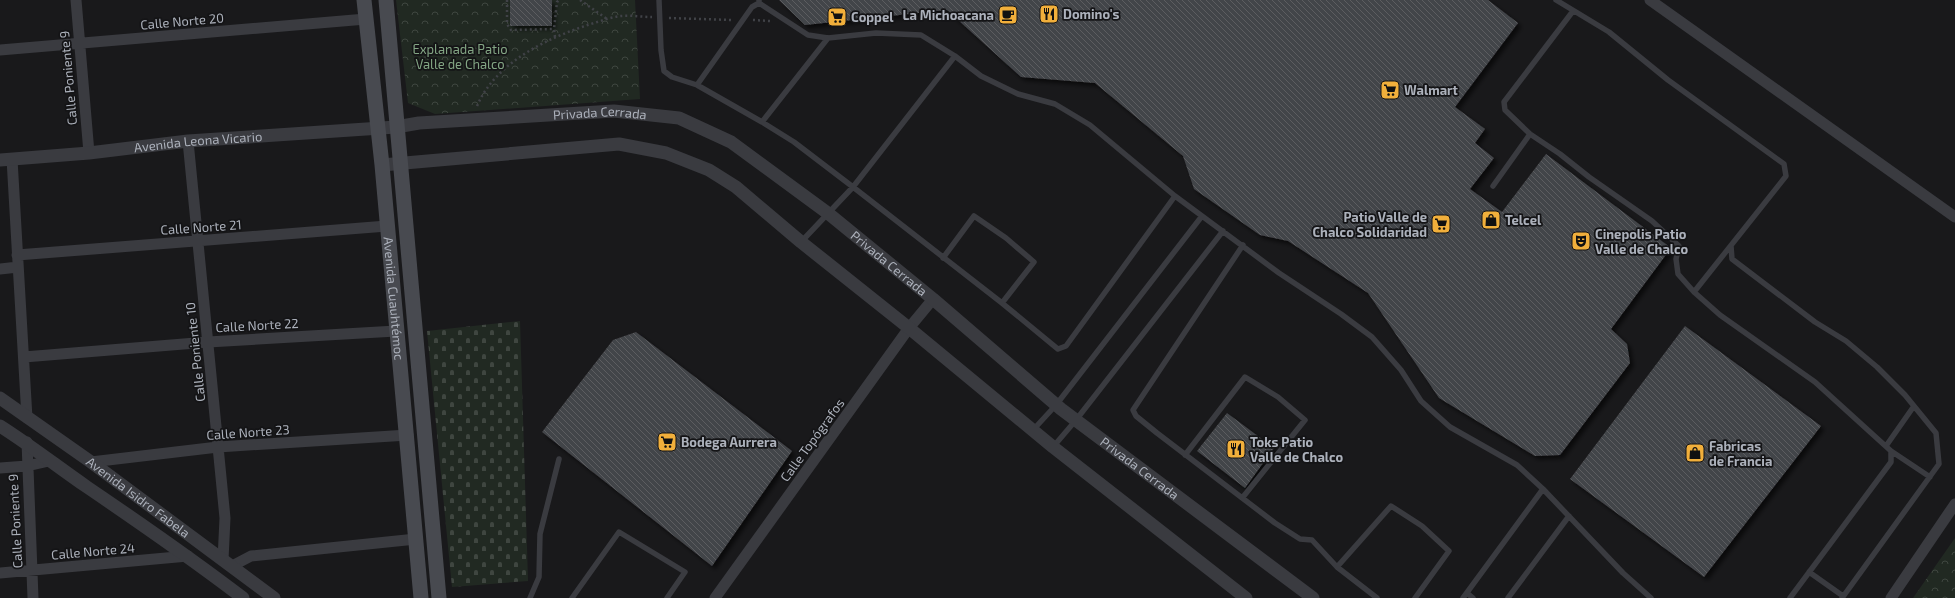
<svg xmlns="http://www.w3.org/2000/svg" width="1955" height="598" viewBox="0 0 1955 598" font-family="'Exo 2',sans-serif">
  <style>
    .forest { fill: url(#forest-crowns) }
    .cemetery { fill: url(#cemetery-stones) }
    .building { fill: url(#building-back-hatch); filter: url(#shadow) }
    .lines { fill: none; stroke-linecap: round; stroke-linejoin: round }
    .path { stroke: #404247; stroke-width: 2.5; stroke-dasharray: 2 3; stroke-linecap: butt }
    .service { stroke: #3a3b40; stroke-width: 5.5 }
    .minor { stroke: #3a3b40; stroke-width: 11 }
    .tertiary { stroke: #3a3b40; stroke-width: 13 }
    .secondary { stroke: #484a50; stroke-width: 15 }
    .labels { text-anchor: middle; stroke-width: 3.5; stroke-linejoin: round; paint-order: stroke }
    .poi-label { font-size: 13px; font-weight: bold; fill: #acb1bb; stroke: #141416; text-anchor: start }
    .street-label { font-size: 13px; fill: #acb1bb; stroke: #141416 }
    .park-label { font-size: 13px; fill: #83a584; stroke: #141416 }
  </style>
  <defs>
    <pattern id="forest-crowns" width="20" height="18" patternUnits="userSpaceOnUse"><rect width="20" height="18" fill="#212922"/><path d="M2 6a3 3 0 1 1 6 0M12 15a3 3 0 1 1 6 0" fill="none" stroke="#3f4640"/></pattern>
    <pattern id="cemetery-stones" width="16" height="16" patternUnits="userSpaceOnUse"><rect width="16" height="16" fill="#212922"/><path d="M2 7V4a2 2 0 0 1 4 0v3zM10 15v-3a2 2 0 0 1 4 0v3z" fill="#3f4640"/></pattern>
    <pattern id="building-back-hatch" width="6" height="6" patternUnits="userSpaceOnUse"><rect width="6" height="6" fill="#434448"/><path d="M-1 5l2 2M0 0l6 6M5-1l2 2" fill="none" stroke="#5b5d60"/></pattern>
    <filter id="shadow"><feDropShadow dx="3.5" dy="3.5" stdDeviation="2" flood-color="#0009"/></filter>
  </defs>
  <rect width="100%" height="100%" fill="#19191b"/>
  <path class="forest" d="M396,0H635L640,99L435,114L408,103Z
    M1955,538V598H1913Z"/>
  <path class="cemetery" d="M520,321L528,581L452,587L427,331Z"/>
  <path class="building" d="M510,0H552V26H510Z
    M779,0H1488L1518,23L1455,107L1485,129L1475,143L1494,158L1470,189L1502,212L1546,154L1671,248L1611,329L1627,344L1630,363L1560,455L1535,456L1439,398L1368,293L1288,241L1260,235L1194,189L1183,156L1095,83L1021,77L947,10L805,25Z
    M1685,326L1821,426L1704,577L1570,479Z
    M636,332L792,451L712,566L542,432L613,340Z
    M1227,413L1274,448L1245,488L1197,451Z"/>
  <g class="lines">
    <path class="path" d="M507,0V24L511,30L554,29
      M580,0L607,19
      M669,18L732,20
      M753,20L770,21
      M555,37L554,29L557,2L559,0
      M477,106C496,62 547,38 591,24C601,21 611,17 621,16C631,15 642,17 652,17"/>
    <path class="service" d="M659,0L661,50L664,71L672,77L697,85L762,122L794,142L853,187L1002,303L1058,349L1066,346L1175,196
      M759,0V3L808,35L828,38L876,33L921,35L955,56L981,76L1018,94L1055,104L1090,125L1175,196L1279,273L1341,314L1372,337L1401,370L1421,401L1450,427L1517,465L1543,489L1623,573L1651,598
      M1556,0L1609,32L1668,80L1784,164L1786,176L1694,292
      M1573,11L1504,102L1505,110L1530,134L1560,154L1589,177L1652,221L1679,246L1676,259L1678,274L1694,292L1720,315L1815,382L1891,451V462L1790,598
      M697,85L752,7L759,3
      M762,122L828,38
      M1493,186L1530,134
      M801,242L853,187L955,56
      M1243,245L1133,410L1136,416L1157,433L1275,523L1300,539L1312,540L1337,567L1377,598
      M1731,246L1732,259L1815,322L1846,341L1877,367L1905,395L1936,433L1939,464L1842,598
      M943,258L974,216L1006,238L1034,262L1002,303
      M1033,430L1056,405L1202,216
      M1886,446L1914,406
      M1053,447L1076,420L1223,231
      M1891,451L1930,477
      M1185,455L1245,377L1278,397L1305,420L1243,497
      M1337,567L1391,506L1422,526L1449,551L1415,598
      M1809,572L1843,596
      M1467,593L1473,598
      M530,598L539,577L540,534L559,459
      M572,598L619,532L685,572L667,598
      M1463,598L1543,489
      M1508,598L1569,516"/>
    <path class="minor" d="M76,0L89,153
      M1650,0L1955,217
      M0,50L366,19
      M188,141L225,518L223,560
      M12,159L27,418
      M17,255L387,226
      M0,269L18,267
      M24,357L208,342L396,331
      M27,442L33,598
      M91,462L218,447L408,435
      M0,468L27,466L49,461
      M232,566L251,556L416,539
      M0,573L188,556
      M715,598L909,328L933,299
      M1891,598L1955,504"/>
    <g class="tertiary">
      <path id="s1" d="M0,160L89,153L188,141L396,127L419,123L614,111L679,118L731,142L829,214L933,299L1061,409L1313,598"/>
      <path d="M382,165L619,144L666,153L709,170L736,187L801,242L909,328L1053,447L1246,598"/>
      <path id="s2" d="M0,398L91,462L274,598"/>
      <path d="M0,426C30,445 58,467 87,487C140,523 192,559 243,598"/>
    </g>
    <g class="secondary">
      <path id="s3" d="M364,0L382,165L421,598"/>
      <path d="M386,0L439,598"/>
    </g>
  </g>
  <defs>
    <g id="restaurant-square" transform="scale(1)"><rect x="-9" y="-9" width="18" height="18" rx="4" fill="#f1af3b" stroke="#141416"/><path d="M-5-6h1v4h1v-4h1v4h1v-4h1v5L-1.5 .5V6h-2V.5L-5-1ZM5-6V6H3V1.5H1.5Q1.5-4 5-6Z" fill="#111"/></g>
    <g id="cafe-square" transform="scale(1)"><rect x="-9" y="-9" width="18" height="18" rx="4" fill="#f1af3b" stroke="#141416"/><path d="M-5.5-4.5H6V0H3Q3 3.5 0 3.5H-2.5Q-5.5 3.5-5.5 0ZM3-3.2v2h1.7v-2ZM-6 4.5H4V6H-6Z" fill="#111"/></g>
    <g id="supermarket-square" transform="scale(1)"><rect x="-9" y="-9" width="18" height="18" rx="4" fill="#f1af3b" stroke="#141416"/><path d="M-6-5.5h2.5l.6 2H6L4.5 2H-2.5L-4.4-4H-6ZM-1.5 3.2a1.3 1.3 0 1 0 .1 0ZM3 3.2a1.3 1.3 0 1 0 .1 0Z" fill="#111"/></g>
    <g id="shop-square" transform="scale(1)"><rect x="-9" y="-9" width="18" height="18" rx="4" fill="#f1af3b" stroke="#141416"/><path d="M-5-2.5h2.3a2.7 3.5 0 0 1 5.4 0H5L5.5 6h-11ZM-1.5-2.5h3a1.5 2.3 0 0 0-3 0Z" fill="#111"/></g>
    <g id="theatre-square" transform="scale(1)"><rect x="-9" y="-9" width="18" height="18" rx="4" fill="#f1af3b" stroke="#141416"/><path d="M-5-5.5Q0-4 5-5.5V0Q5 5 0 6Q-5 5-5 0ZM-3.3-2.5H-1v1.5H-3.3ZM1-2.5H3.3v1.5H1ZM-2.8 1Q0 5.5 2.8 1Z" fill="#111"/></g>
  </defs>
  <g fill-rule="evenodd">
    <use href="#restaurant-square" x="1049" y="14"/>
    <use href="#cafe-square" x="1008" y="15"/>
    <use href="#supermarket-square" x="837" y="17"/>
    <use href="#supermarket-square" x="1390" y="90"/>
    <use href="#shop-square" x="1491" y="220"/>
    <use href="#supermarket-square" x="1441" y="224"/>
    <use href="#theatre-square" x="1581" y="241"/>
    <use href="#supermarket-square" x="667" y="442"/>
    <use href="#restaurant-square" x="1236" y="449"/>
    <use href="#shop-square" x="1695" y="453"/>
  </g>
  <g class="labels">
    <g class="poi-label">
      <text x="1063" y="19">Domino's</text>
      <text x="994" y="20" text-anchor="end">La Michoacana</text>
      <text x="851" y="22">Coppel</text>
      <text x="1404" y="95">Walmart</text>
      <text x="1427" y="222" text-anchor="end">Patio Valle de<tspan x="1427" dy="15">Chalco Solidaridad</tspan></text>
      <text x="1505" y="225">Telcel</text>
      <text x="1595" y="239">Cinepolis Patio<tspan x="1595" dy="15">Valle de Chalco</tspan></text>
      <text x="681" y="447">Bodega Aurrera</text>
      <text x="1250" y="447">Toks Patio<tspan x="1250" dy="15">Valle de Chalco</tspan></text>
      <text x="1709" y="451">Fabricas<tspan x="1709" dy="15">de Francia</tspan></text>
    </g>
    <g class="street-label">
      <text transform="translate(182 21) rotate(-5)" y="5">Calle Norte 20</text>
      <text transform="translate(68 78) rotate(-95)" y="5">Calle Poniente 9</text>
      <text dy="5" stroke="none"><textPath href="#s1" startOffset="602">Privada Cerrada</textPath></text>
      <text dy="5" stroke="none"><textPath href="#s1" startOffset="199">Avenida Leona Vicario</textPath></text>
      <text transform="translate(201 227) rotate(-4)" y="5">Calle Norte 21</text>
      <text dy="5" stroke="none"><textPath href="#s1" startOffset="938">Privada Cerrada</textPath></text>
      <text dy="5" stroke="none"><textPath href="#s3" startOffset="300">Avenida Cuauhtémoc</textPath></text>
      <text transform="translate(257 325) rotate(-3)" y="5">Calle Norte 22</text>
      <text transform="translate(195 352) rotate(-96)" y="5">Calle Poniente 10</text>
      <text transform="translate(248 432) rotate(-4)" y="5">Calle Norte 23</text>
      <text transform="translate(812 440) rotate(-54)" y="5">Calle Topógrafos</text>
      <text dy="5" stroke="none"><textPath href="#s1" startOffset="1262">Privada Cerrada</textPath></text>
      <text dy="5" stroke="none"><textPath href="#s2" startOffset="170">Avenida Isidro Fabela</textPath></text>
      <text transform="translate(15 521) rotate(-93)" y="5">Calle Poniente 9</text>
      <text transform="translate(93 551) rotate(-5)" y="5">Calle Norte 24</text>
    </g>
    <g class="park-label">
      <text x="460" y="54">Explanada Patio<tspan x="460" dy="15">Valle de Chalco</tspan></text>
    </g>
  </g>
</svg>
